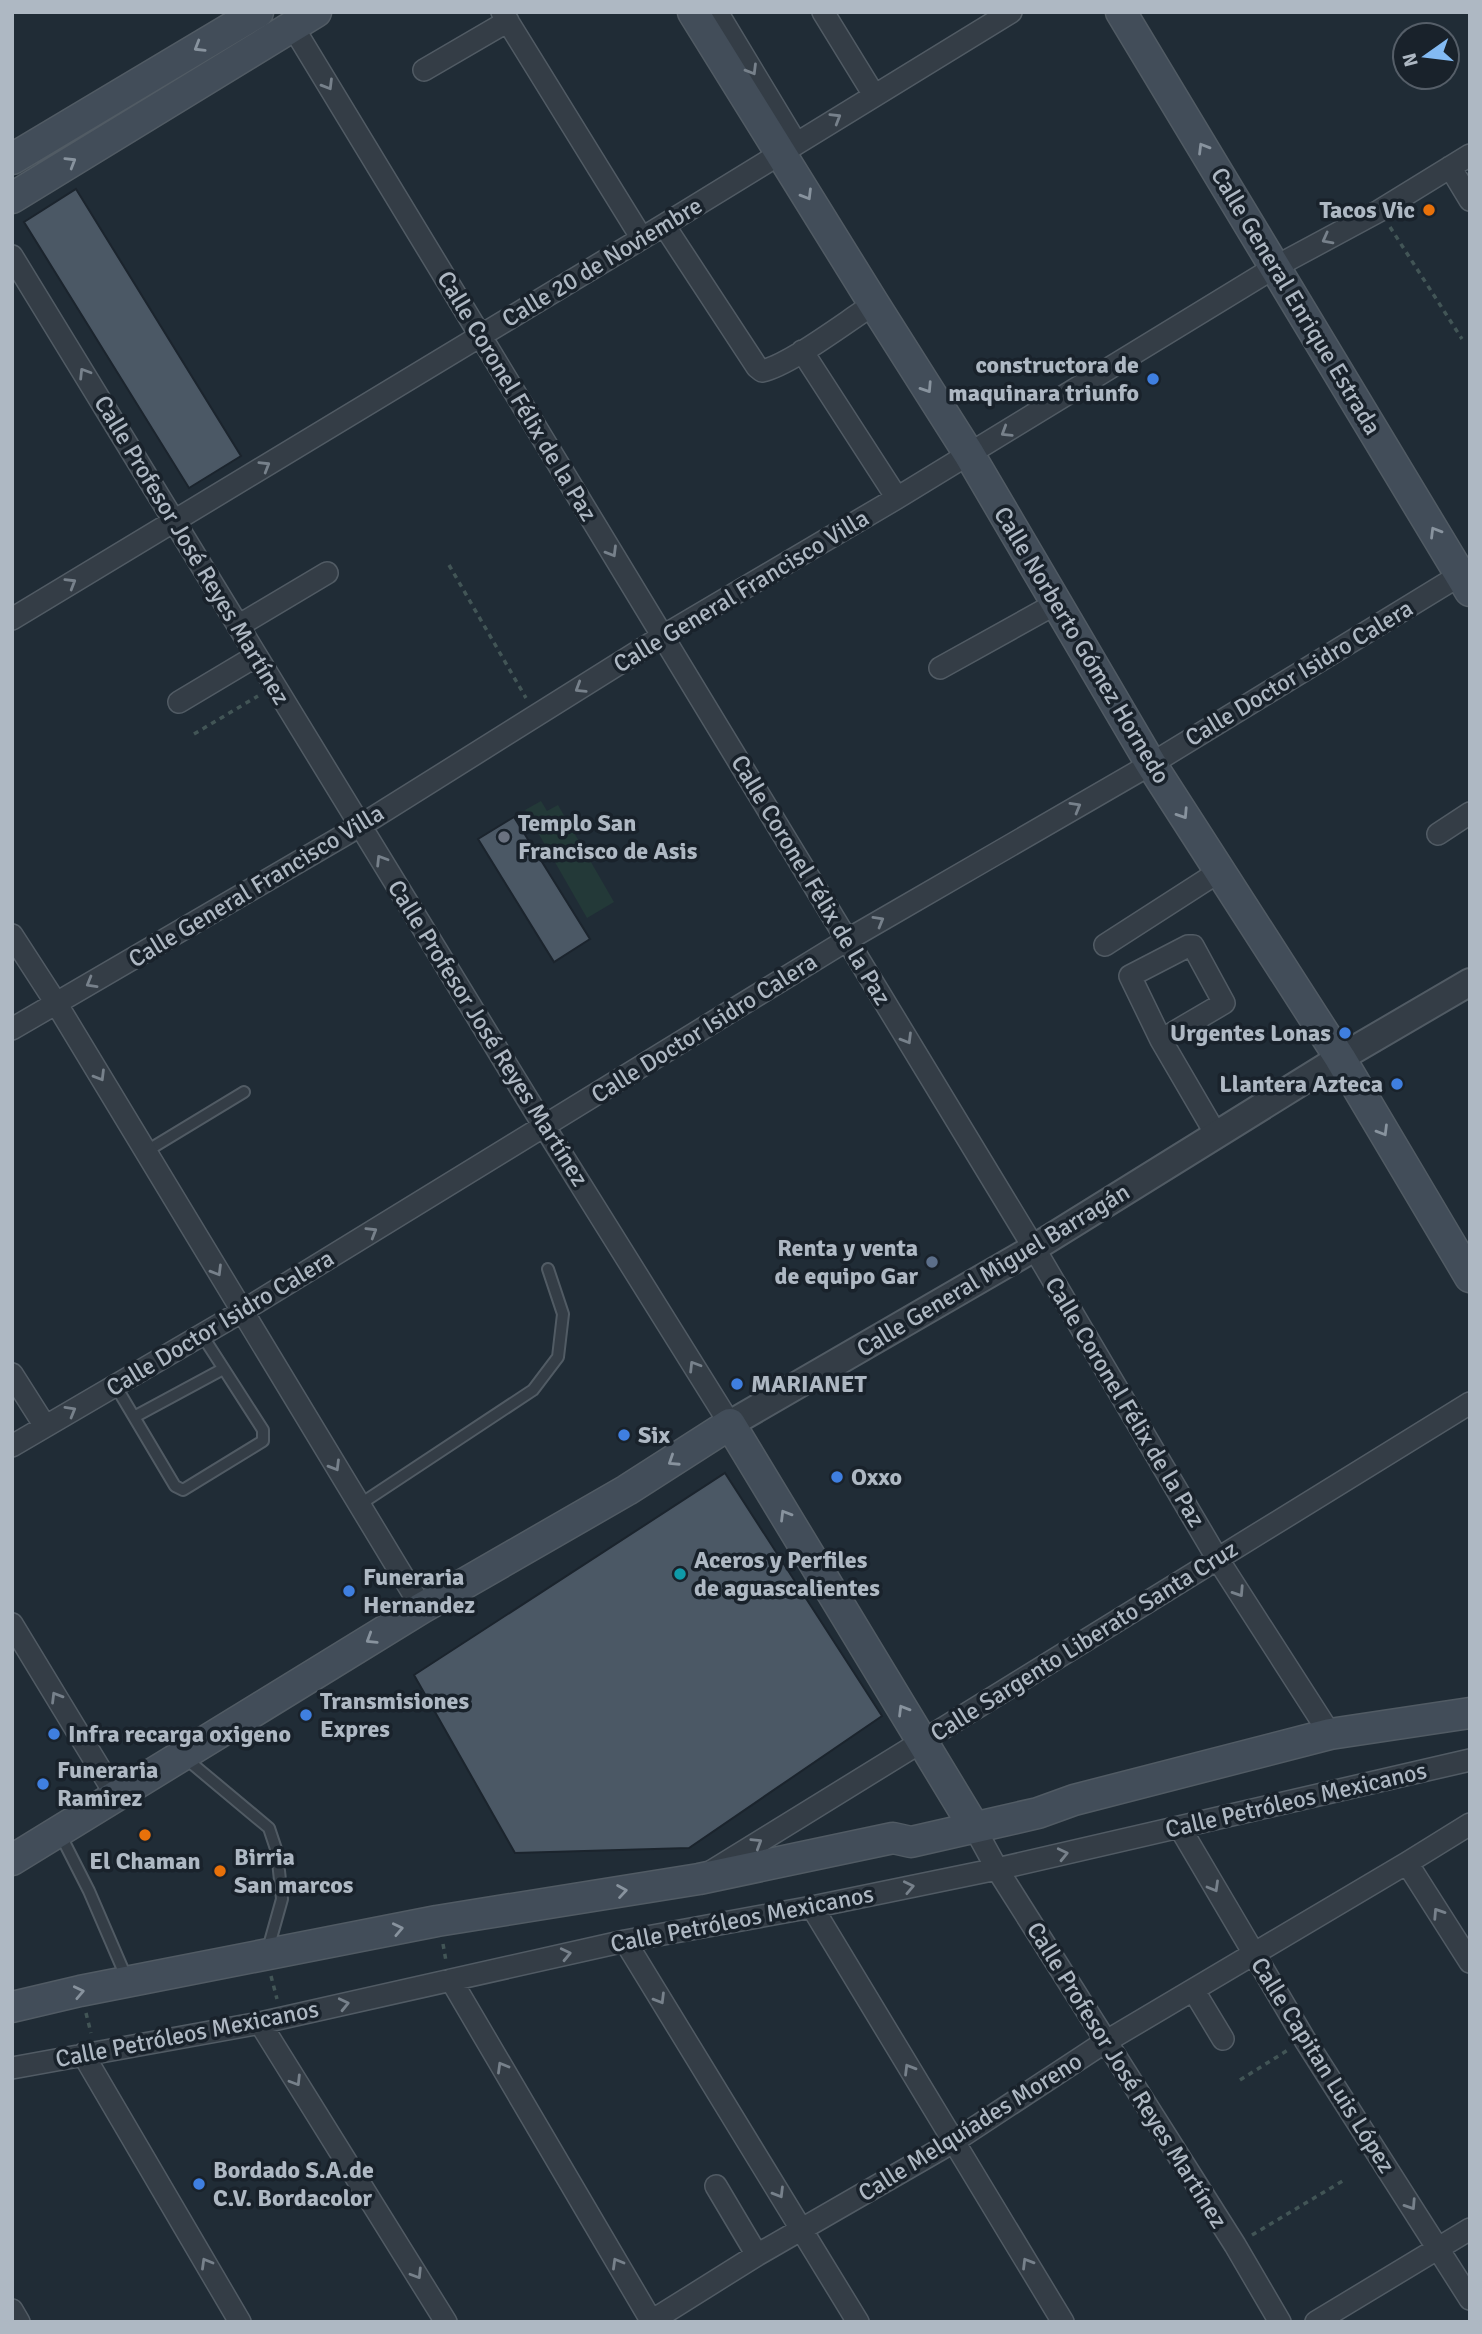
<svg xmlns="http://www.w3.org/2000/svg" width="1482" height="2334" viewBox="0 0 1482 2334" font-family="Signika,sans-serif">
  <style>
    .green { fill: #233938 }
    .building { fill: #4b5865; stroke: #1b242d; stroke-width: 2 }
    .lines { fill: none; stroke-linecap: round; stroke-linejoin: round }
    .service-casing { stroke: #515b64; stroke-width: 14 }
    .minor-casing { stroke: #515b64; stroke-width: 24 }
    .tertiary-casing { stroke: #515b64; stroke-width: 30 }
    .secondary-casing { stroke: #515b64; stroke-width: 33 }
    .path { stroke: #425556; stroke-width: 3.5; stroke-dasharray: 5 5; stroke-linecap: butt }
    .service { stroke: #343d46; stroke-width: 10 }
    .minor { stroke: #343d46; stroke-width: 21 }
    .tertiary { stroke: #343d46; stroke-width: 26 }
    .secondary { stroke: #424d59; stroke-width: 30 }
    .oneway { stroke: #88939e }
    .oneway2 { stroke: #77818b }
    .food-dot { fill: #e8710a; stroke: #19222b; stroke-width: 2.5 }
    .shop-dot { fill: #3f7fe0; stroke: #19222b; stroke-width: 2.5 }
    .worship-dot { fill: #6b7280; stroke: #19222b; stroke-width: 2.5 }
    .service-dot { fill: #5c6f8a; stroke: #19222b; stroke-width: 2.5 }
    .culture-dot { fill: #0f9aa8; stroke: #19222b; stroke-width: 2.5 }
    .labels { text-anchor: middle; stroke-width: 7; stroke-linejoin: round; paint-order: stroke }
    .poi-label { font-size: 24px; font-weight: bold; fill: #aeb8c3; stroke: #19222b; text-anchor: start }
    .street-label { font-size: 24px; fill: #aeb8c3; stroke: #19222b }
  </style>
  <rect width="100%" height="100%" fill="#202c36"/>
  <path class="green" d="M541,801L547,811L558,805L614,902L587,918L525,810Z"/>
  <path class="building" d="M76,189L241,456L189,488L24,222Z
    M514,817L590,939L554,962L478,839Z
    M725,1473L882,1716L689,1848L515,1853L414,1675Z"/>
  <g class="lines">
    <g class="service-casing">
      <path id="service" d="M145,1152L244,1092
        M115,1385L175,1486L183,1490L263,1441V1430L202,1335
        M134,1417L223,1369
        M359,1505L533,1390L558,1357L563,1314L548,1269
        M184,1757L269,1828L277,1852L282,1899L268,1949
        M59,1832L89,1891L127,1979"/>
    </g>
    <g class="minor-casing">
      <path id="minor" d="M502,12L641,237
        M717,12L796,143
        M823,12L874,95
        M293,27L1034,1248L1217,1558L1330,1734
        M424,70L508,21
        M1450,167L1470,200
        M664,225L757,367L762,371C790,365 847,321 874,304
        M12,256L544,1126L730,1424
        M802,351L897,498
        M12,619L664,225L1011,12
        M238,626L327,573
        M940,668L1057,603
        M179,702L256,656
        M1438,834L1470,813
        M12,935L56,1003L422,1608
        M1105,945L1220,871
        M12,1029L360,826L663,636L897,498L1275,267L1379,211L1470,155
        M1161,1040L1224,1003L1193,946H1188L1130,976L1161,1040L1217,1136
        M12,1374L45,1426
        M12,1446L241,1312L847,940L1151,764L1470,569
        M12,1624L117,1797
        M974,1827L997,1869L1235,2245L1280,2322
        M1180,1828L1305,2040L1470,2299
        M1407,1863L1470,1962
        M712,1871L1470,1403
        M812,1907L1063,2322
        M625,1941L858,2322
        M451,1980L652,2322
        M1194,1991L1223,2039
        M260,2023L446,2322
        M83,2054L240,2322
        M12,2068L260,2023L625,1941L812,1907L997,1869L1470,1760
        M716,2186L757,2255
        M12,2310L19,2322
        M650,2322L757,2255L953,2142L1105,2042L1407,1863L1470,1824
        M1316,2322L1470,2229"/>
    </g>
    <g class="tertiary-casing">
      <path id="tertiary" d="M730,1424L1034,1248L1340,1058L1470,982"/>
    </g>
    <g class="secondary-casing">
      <path id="secondary" d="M693,12L874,304L969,454L1151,764L1340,1058L1470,1277
        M1121,12L1470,591
        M12,159L258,12
        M12,198L316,12
        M12,1860L422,1608L627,1490L730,1424L974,1827
        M12,2007L80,1991L437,1921L699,1879L893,1838L911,1842L1038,1813L1074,1800L1330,1734L1470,1713"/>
    </g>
    <path class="path" d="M1390,227L1462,339
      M449,565L526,698
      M194,734L258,696
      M443,1944L446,1961
      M271,1976L277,1999
      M86,2013L91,2033
      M1240,2080L1288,2050
      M1252,2235L1346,2179"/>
    <use href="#service" class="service"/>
    <use href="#minor" class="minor"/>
    <use href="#tertiary" class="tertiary"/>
    <use href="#secondary" class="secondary"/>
  </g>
  <defs><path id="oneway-chevron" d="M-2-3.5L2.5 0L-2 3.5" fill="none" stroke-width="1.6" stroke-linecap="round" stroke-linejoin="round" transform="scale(1.75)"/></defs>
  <g class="oneway">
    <use href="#oneway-chevron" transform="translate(199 47) rotate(149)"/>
    <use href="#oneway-chevron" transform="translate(1203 148) rotate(-121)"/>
    <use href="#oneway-chevron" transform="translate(71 162) rotate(-31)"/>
    <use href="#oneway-chevron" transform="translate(807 195) rotate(59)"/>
    <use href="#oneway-chevron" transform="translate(927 388) rotate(57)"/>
    <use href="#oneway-chevron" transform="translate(1435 532) rotate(-121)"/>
    <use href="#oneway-chevron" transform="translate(1183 814) rotate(57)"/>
    <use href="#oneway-chevron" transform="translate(1383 1131) rotate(59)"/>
    <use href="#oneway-chevron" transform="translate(673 1461) rotate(147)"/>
    <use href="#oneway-chevron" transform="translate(785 1515) rotate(-121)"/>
    <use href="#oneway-chevron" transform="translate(371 1639) rotate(148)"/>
    <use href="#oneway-chevron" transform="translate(903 1710) rotate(-121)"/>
    <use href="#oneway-chevron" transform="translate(622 1891) rotate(-9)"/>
    <use href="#oneway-chevron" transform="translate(398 1929) rotate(-12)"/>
    <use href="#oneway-chevron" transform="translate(79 1992) rotate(-12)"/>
  </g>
  <g class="oneway2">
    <use href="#oneway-chevron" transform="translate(752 70) rotate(59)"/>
    <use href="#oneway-chevron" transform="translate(328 85) rotate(59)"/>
    <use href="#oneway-chevron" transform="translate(836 118) rotate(-31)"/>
    <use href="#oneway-chevron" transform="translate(1327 239) rotate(152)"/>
    <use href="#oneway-chevron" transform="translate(84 373) rotate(-122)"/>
    <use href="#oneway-chevron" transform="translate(1006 432) rotate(148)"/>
    <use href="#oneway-chevron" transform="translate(265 466) rotate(-31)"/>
    <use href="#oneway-chevron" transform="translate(612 552) rotate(59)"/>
    <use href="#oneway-chevron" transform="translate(71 583) rotate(-31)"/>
    <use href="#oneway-chevron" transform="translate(580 688) rotate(148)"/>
    <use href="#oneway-chevron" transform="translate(1076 807) rotate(-30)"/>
    <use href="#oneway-chevron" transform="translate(381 860) rotate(-122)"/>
    <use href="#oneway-chevron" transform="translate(879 921) rotate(-30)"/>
    <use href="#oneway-chevron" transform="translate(91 983) rotate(150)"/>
    <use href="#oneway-chevron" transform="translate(907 1039) rotate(59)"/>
    <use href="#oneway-chevron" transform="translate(100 1076) rotate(59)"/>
    <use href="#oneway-chevron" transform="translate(372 1232) rotate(-31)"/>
    <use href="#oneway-chevron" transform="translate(217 1271) rotate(59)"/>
    <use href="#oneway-chevron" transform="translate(694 1366) rotate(-122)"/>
    <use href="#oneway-chevron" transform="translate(71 1411) rotate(-30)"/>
    <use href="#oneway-chevron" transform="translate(335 1466) rotate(59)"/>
    <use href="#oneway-chevron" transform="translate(1239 1592) rotate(57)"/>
    <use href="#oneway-chevron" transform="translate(56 1697) rotate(-121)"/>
    <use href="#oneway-chevron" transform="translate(757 1843) rotate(-32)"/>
    <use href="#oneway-chevron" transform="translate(1063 1854) rotate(-13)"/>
    <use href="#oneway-chevron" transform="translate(909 1887) rotate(-12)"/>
    <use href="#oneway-chevron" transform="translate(1214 1887) rotate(60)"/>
    <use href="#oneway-chevron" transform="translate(1438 1913) rotate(-123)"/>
    <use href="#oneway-chevron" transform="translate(566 1954) rotate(-13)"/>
    <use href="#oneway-chevron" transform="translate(660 1999) rotate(59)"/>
    <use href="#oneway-chevron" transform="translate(344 2004) rotate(-13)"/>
    <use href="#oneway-chevron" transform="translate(502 2067) rotate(-120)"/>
    <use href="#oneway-chevron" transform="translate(909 2069) rotate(-121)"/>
    <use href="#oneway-chevron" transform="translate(296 2081) rotate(58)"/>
    <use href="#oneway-chevron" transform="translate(779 2193) rotate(59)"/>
    <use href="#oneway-chevron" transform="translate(1411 2205) rotate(57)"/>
    <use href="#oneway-chevron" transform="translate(206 2263) rotate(-120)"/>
    <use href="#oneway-chevron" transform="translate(617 2263) rotate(-120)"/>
    <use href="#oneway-chevron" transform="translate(1027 2263) rotate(-121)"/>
    <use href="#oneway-chevron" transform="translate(417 2274) rotate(58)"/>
  </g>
  <g class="food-dot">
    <circle cx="1429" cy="210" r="7"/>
    <circle cx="145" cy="1835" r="7"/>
    <circle cx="220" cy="1871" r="7"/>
  </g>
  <g class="shop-dot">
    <circle cx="1153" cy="379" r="7"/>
    <circle cx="1345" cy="1033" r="7"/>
    <circle cx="1397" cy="1084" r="7"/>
    <circle cx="737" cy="1384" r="7"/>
    <circle cx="624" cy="1435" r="7"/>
    <circle cx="837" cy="1477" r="7"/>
    <circle cx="349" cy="1591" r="7"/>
    <circle cx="306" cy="1715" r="7"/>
    <circle cx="54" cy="1734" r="7"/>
    <circle cx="43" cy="1784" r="7"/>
    <circle cx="199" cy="2184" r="7"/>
  </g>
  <circle class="worship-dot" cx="504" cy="837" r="7"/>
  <circle class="service-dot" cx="932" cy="1262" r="7"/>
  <circle class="culture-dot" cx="680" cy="1574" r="7"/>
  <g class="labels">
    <g class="poi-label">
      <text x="1415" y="218" text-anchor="end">Tacos Vic</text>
      <text x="1139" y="373" text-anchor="end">constructora de<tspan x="1139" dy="28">maquinara triunfo</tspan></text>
      <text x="518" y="831">Templo San<tspan x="518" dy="28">Francisco de Asis</tspan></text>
      <text x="1331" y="1041" text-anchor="end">Urgentes Lonas</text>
      <text x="1383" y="1092" text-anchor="end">Llantera Azteca</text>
      <text x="918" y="1256" text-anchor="end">Renta y venta<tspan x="918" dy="28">de equipo Gar</tspan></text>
      <text x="751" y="1392">MARIANET</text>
      <text x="638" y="1443">Six</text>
      <text x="851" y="1485">Oxxo</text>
      <text x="694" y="1568">Aceros y Perfiles<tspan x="694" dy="28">de aguascalientes</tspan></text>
      <text x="363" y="1585">Funeraria<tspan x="363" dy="28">Hernandez</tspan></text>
      <text x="320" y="1709">Transmisiones<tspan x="320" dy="28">Expres</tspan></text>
      <text x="68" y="1742">Infra recarga oxigeno</text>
      <text x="57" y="1778">Funeraria<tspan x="57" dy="28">Ramirez</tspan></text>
      <text x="234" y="1865">Birria<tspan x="234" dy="28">San marcos</tspan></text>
      <text x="145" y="1869" text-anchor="middle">El Chaman</text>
      <text x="213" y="2178">Bordado S.A.de<tspan x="213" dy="28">C.V. Bordacolor</tspan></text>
    </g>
    <g class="street-label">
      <text transform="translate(602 262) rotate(-31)" y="8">Calle 20 de Noviembre</text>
      <text transform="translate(1296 301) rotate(59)" y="8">Calle General Enrique Estrada</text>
      <text transform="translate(517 396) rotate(59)" y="8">Calle Coronel Félix de la Paz</text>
      <text transform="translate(192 550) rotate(59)" y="8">Calle Profesor José Reyes Martínez</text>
      <text transform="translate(741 591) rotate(-31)" y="8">Calle General Francisco Villa</text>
      <text transform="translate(1082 645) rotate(59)" y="8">Calle Norberto Gómez Hornedo</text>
      <text transform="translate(1299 673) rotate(-31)" y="8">Calle Doctor Isidro Calera</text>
      <text transform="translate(811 880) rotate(59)" y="8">Calle Coronel Félix de la Paz</text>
      <text transform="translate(256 886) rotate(-31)" y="8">Calle General Francisco Villa</text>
      <text transform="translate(704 1028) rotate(-32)" y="8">Calle Doctor Isidro Calera</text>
      <text transform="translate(488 1033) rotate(58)" y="8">Calle Profesor José Reyes Martínez</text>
      <text transform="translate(993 1270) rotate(-31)" y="8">Calle General Miguel Barragán</text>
      <text transform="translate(220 1323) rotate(-31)" y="8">Calle Doctor Isidro Calera</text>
      <text transform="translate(1125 1402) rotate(59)" y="8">Calle Coronel Félix de la Paz</text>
      <text transform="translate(1084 1641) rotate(-32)" y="8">Calle Sargento Liberato Santa Cruz</text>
      <text transform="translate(1296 1800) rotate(-13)" y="8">Calle Petróleos Mexicanos</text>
      <text transform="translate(742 1919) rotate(-11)" y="8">Calle Petróleos Mexicanos</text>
      <text transform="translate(187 2034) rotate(-11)" y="8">Calle Petróleos Mexicanos</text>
      <text transform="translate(1323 2065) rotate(58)" y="8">Calle Capitan Luis López</text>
      <text transform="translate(1127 2075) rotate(58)" y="8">Calle Profesor José Reyes Martínez</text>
      <text transform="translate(970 2127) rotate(-32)" y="8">Calle Melquíades Moreno</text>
    </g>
  </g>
  <rect width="1482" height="2334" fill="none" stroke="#aeb8c3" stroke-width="28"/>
  <g transform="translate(1426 56) rotate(256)"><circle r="33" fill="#19222b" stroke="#555e68" stroke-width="2"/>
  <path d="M0-5L12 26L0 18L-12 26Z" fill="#83baf3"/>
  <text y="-10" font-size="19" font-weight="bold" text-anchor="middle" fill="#aeb8c3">N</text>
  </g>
</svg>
